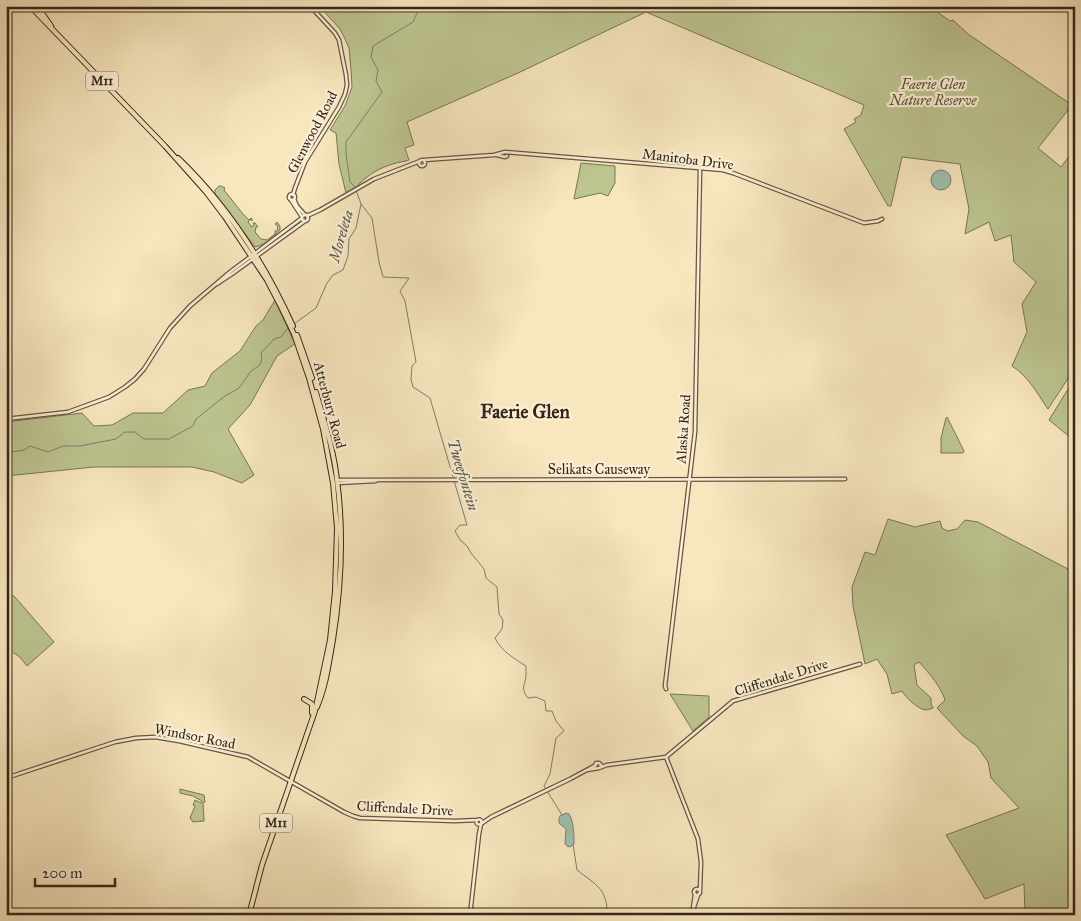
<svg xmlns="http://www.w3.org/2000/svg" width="1081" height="921" viewBox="0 0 1081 921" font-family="'IM FELL Great Primer',serif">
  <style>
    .green { fill: #bdc591; stroke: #797655 }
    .water { fill: #9dc0b1; stroke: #738274 }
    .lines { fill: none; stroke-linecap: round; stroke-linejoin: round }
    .stream { stroke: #738274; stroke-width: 1 }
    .tertiary-casing { stroke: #665642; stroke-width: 5 }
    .primary-casing { stroke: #352619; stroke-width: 6 }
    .tertiary { stroke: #faefd5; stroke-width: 2.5 }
    .primary { stroke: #f7e6be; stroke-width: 4 }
    .labels { text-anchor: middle; stroke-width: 4.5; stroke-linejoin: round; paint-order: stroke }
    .shield { fill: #faefd5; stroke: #706251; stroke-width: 1 }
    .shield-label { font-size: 12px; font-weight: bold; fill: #352619 }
    .park-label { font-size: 14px; font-style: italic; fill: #574e37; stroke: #faefd5 }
    .street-label { font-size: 14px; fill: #352619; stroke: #faefd5 }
    .water-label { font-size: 15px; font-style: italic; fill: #545447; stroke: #faefd5 }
    .district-label { font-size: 19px; font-weight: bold; fill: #352619; stroke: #faefd5 }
  </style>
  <rect width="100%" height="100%" fill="#f7e6be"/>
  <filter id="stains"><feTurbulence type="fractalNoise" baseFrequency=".004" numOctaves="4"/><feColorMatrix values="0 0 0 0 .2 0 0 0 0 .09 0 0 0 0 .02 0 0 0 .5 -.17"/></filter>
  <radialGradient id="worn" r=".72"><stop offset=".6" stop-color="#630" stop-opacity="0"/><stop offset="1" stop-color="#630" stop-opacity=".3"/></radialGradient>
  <path class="green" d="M319,6H929L950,21L953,20L968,34L1072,105L1038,148L1061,167L1070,155L1075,158V375L1069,377L1048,409C1037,393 1028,376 1012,366L1027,332L1022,304L1036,282L1014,262L1011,235L995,241L989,222L965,234L969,209L960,164L902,157L891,206H888L844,129L856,122L854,119L861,115L864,105L646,12L518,73L407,122L414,145L405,148L409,160C404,162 398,162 393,164C379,168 370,174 359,184L358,186L346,193L339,164L336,133L330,130L345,106L352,87L351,70L349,48L345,39L340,29Z
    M581,163L615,166V183L608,196L600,193L574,199Z
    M219,186H221L225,188L224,190L243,214L249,220L251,218L252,219V221L251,219L248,222L252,227L254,225L253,223H255L258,227H256L255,232L261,239L267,240L275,234V231H277L278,226L275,224L277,222L280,226V230C274,236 264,246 255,247L215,194V190Z
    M275,300L295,344L277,356L250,405L228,429L254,475L242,483L214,472L192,467H94L6,476V422L82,413L94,426L112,425L133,413H163L188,390L205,386L212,373L240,351L256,326L263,320Z
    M1073,381H1075V454L1071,438L1049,420Z
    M947,417L964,451L963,453H941V438L946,418Z
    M888,519L915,527L940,521L942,528L947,531L957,529L965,520L978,522L1068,569L1075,577V915H1025L1024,884L985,899L946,835L1019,808L991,778L988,762L977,746L963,736L937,708L945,700C941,687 929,673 919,662L914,665L917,685L931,698V704L933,708C930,709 928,710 925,710C917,708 906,698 902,691L892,694L887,674L877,659L865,664L853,606L852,587L865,552L875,555Z
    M11,596H14L54,642L27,666C21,658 16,651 6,652V602Z
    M670,694L709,696V717L693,731Z
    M180,789L204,795L205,802L203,803L204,821L193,822L190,818L195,806L193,805L195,800L201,803L202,801L193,796L180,793Z"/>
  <path class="water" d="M931 180a10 10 0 1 1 20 0a10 10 0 1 1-20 0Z
    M566,813L569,814C574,822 574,835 574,844L570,847L567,846L565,844L566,829C560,823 557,825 560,816Z"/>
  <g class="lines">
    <path class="stream" d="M361,204L372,218L379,262L383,277L409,278L400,291L405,301L416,362L412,366L411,379L413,387L430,398L467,525H460L455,531L460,540L467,546L471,553L484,569L486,578L497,587L499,614L503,620L502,629L495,638C501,651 515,659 526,666C526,670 526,673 526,676C525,686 520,688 528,698L536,697L545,701L546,711H552L556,721L564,731L556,738L550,774L544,786L562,815
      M294,324L316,308L327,283L333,275L343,270L348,256L349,239L356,228L361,204L355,187L350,182L346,154V142L382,92L376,81L378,70L371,57L373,46L413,22L420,6
      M6,453L24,450L30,446L48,452L63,446H80L116,439L125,432H135L144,439H169L193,426L196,419L225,396L239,388L251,371L260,365L262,358L261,353L274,339L281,337L288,328
      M573,844L577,870C596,885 608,889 607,915"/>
    <g class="tertiary-casing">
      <path id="tertiary" d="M497,155L505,157L507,156
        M424,160L494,155L505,152L723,170L733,173L864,223L878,221L882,219
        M419 163a3 3 0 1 1 6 0a3 3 0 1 1-6 0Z
        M289 197a3 3 0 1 1 6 0a3 3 0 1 1-6 0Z
        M293,195L295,188L305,162L339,107L345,94L347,85L346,75L339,40L335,33L310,6
        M294,199L297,206L305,215
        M291,200L302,217
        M306,215H309L320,210L374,179L420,161
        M302 218a3 3 0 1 1 6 0a3 3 0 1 1-6 0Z
        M217,284L232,274L305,221
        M6,419L68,412L109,397L125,387L135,379L144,369L170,328L190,306L230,272L302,218
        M337,480L845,479
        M338,483L376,481
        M666,689L665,686L695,432L700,169
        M666,757L698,839L701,862L700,890
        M595,766L596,763H599L601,765V767
        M587,770L599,768L607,765L666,757L733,701L860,664
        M6,778L115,742L136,738L155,737L179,741L248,757L344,812L353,816L360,818L455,821L478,820
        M476.5 822a2.5 2.5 0 1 1 5 0a2.5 2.5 0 1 1-5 0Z
        M481,824L491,817L570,779L596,765
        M6,859L8,871L6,886
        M694 892a3 3 0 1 1 6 0a3 3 0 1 1-6 0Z
        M693,910L698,895
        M470,915L479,834L481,824
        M692,915L695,894"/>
    </g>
    <g class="primary-casing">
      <path id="primary" d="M30,6L165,146
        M37,6L51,26
        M165,146L206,192L225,217L267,280L280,305L294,334L309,378L323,429L333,483L337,528L335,591L330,640L315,711L262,865L249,915
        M178,158C227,205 265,264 293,326
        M297,335L312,378
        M316,392C324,420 334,451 337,480C344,532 341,589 333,640C329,662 326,686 317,707
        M304,699L312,704V713"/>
    </g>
    <use href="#tertiary" class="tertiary"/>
    <use href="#primary" class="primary"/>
  </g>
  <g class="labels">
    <g class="shield">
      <rect x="86" y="71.5" width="32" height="19" rx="4"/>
      <rect x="260" y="813.5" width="32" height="19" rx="4"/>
    </g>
    <g class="shield-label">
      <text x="102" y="85">M11</text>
      <text x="276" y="827">M11</text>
    </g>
    <g class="park-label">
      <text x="933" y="89">Faerie Glen<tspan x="933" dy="16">Nature Reserve</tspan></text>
    </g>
    <g class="street-label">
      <text transform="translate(312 132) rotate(-62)" y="5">Glenwood Road</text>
      <text transform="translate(688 159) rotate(7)" y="5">Manitoba Drive</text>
      <text transform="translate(330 405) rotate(75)" y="5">Atterbury Road</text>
      <text transform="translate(683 429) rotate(-86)" y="5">Alaska Road</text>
      <text x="599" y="474">Selikats Causeway</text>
      <text transform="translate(781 677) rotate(-17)" y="5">Cliffendale Drive</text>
      <text transform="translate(195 736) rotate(11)" y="5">Windsor Road</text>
      <text transform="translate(405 808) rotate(3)" y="5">Cliffendale Drive</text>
    </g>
    <g class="water-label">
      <text transform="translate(341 236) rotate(-74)" y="5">Moreleta</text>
      <text transform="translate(463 475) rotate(73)" y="5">Tweefontein</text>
    </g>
    <g class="district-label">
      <text x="525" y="418">Faerie Glen</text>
    </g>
  </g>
  <rect width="1081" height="921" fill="none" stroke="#f7e6be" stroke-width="25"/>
  <rect x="8" y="8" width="1066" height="906" fill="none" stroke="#352619" stroke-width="2.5"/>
  <rect x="12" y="12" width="1056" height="896" fill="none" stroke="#352619"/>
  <path d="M35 878v8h80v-8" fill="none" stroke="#352619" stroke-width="2.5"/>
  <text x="42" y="878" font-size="15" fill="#352619" stroke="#faefd5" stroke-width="4" paint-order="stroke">200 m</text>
  <rect width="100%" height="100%" filter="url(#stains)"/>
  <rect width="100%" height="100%" fill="url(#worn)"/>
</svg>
